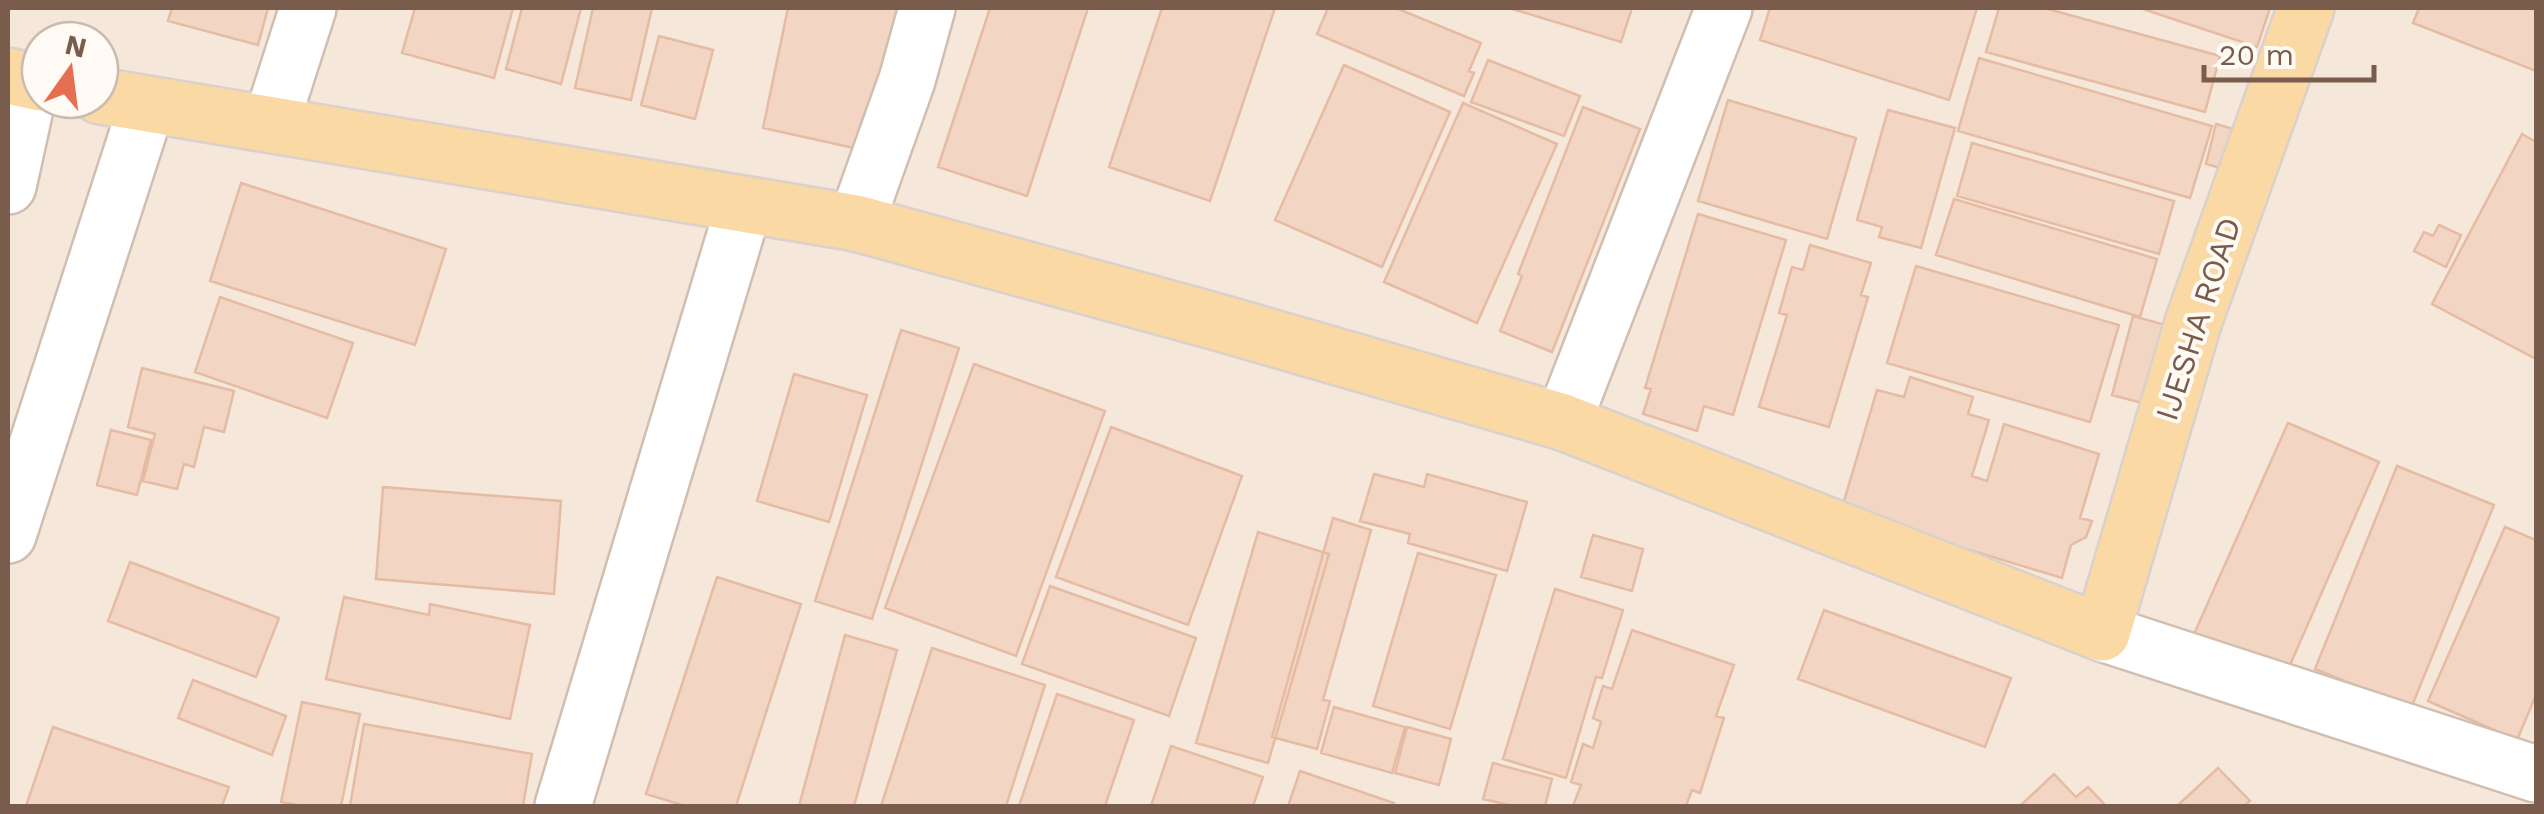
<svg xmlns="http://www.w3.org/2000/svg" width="2544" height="814" viewBox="0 0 2544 814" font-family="'Work Sans',sans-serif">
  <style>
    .residential { fill: #f5e8da; fill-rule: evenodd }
    .building { fill: #f3d5c3; stroke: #e6bba3; stroke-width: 2.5 }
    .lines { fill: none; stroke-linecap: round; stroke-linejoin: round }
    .minor-casing { stroke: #d1beb0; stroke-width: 60 }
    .major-casing { stroke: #dad1cd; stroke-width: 60 }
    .minor { stroke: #fff; stroke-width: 55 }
    .major { stroke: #fbd9a5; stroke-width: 55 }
    .labels { text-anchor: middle; stroke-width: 8; stroke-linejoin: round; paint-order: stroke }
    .street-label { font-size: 32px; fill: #7a5c4d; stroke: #fffaf3 }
  </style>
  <rect width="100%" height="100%" fill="#fdf6ec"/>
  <path class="residential" d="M8,8H2536V806H8ZM40,40H100V100H40Z"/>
  <path class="building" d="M172,8H268L258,45L168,21Z
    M415,8H513L494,78L402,53Z
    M522,8H581L561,84L506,69Z
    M593,8H652L631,100L575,88Z
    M788,8H902L872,152L763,128Z
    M990,8H1088L1027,196L938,167Z
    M1162,8H1275L1210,201L1109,167Z
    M1328,8H1396L1481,43L1469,71L1474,73L1464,96L1317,34Z
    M1509,8H1632L1621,42Z
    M1770,8H1977L1949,100L1760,40Z
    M1999,8H2044L2220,56L2205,112L1986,52Z
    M2140,8H2270L2257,47Z
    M2419,8H2536V71L2413,23Z
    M659,36L713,50L695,119L641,105Z
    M1979,58L2212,126L2190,198L1958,131Z
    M1488,60L1580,96L1564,136L1471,102Z
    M1344,65L1450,112L1382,267L1275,220Z
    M1728,100L1856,138L1827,239L1698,201Z
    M1463,103L1557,144L1477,323L1384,282Z
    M1583,107L1640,129L1552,352L1500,331L1522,276L1518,274Z
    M1888,110L1955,128L1921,248L1879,237L1882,227L1857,220Z
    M2216,124L2244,132L2234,172L2206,164Z
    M2522,134L2536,142V359L2432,304Z
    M1972,143L2174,201L2159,254L1957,196Z
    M241,183L446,249L415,345L210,281Z
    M1954,199L2157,259L2140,317L1936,255Z
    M1698,214L1786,240L1733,415L1704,406L1697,431L1643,414L1651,389L1645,388Z
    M2439,225L2461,235L2446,267L2414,251L2424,232L2433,236Z
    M1810,245L1871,263L1861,295L1868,297L1829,427L1759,407L1787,315L1779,313L1792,267L1803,270Z
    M1916,266L2119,325L2090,422L1887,363Z
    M220,297L353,343L327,418L195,372Z
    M2133,316L2169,326L2146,404L2112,395Z
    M901,330L959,348L872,619L815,601Z
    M974,364L1105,411L1016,656L885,608Z
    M142,368L234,391L224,432L204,427L194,467L184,464L177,489L143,481L155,434L128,427Z
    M794,374L867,395L829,522L757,501Z
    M1910,377L1973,397L1968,414L1989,420L1972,476L1987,481L2004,424L2099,454L2080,518L2092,521L2086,537L2071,545L2062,578L1841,511L1877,390L1904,397Z
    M2288,423L2379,462L2286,674L2194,634Z
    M1111,427L1242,476L1188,625L1056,577Z
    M111,430L151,440L137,495L97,485Z
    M2397,466L2494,505L2411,708L2315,669Z
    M1374,474L1424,487L1427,474L1527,502L1507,571L1408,543L1410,534L1360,521Z
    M383,487L561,501L554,594L376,579Z
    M1333,518L1371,530L1323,700L1330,701L1317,749L1272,737Z
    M2505,527L2536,540V695L2517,740L2428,701Z
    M1258,532L1329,554L1268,763L1196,743Z
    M1593,535L1643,549L1632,591L1581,577Z
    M1418,553L1496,575L1450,729L1373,706Z
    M130,562L279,618L256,677L108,621Z
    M717,577L801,604L736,806H685L646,794Z
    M1050,586L1196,638L1169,716L1022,664Z
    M1555,589L1623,610L1602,678L1596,677L1566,778L1503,759Z
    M344,597L429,615L430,604L530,625L510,719L326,679Z
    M1824,610L2011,678L1985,747L1798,679Z
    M1632,630L1734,665L1716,716L1724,718L1700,793L1692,790L1686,806H1573L1581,785L1571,782L1583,744L1593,748L1601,722L1593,718L1603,686L1612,689Z
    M845,635L897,650L854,806H799Z
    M932,648L1045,685L1006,806H881Z
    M193,680L286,716L272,755L178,718Z
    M1057,694L1134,720L1105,806H1019Z
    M302,702L360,714L341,806H303L281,802Z
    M1334,707L1405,727L1392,773L1321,753Z
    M364,724L532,754L523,806H350Z
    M53,727L229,787L222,806H26Z
    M1407,727L1451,739L1439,785L1395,773Z
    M1171,746L1263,777L1253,806H1151Z
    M1493,763L1552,779L1545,806H1513L1483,799Z
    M2218,768L2250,801L2244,806H2177Z
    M1300,771L1394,803L1393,806H1288Z
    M2054,774L2076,797L2088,787L2106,806H2020Z"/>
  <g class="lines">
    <g class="minor-casing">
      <path id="minor" d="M271,123L308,8
        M8,186L31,81
        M856,223L907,80L927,8
        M1563,422L1724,8
        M8,535L147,105
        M2102,633L2536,774
        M563,806L744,206"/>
    </g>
    <g class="major-casing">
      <path id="major" d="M8,76L40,83
        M100,96L856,223L1221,323L1563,422L2102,633L2193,323L2306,8"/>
    </g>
    <use href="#minor" class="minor"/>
    <use href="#major" class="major"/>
  </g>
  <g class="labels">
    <g class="street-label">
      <text transform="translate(2198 319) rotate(-72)" y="11">IJESHA ROAD</text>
    </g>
  </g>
  <rect width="2544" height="814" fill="none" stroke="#7a5c4d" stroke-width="20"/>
  <g transform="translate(70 70) rotate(14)"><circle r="48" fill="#fffaf3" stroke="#cabbb1" stroke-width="2.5"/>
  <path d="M0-8L18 38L0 25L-18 38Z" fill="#e76f51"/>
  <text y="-15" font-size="28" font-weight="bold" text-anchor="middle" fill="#7a5c4d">N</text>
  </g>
  <path d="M2204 65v15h170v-15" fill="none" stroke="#7a5c4d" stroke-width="5"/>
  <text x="2219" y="65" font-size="30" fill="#7a5c4d" stroke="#fffaf3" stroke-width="8" paint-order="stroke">20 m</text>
</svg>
